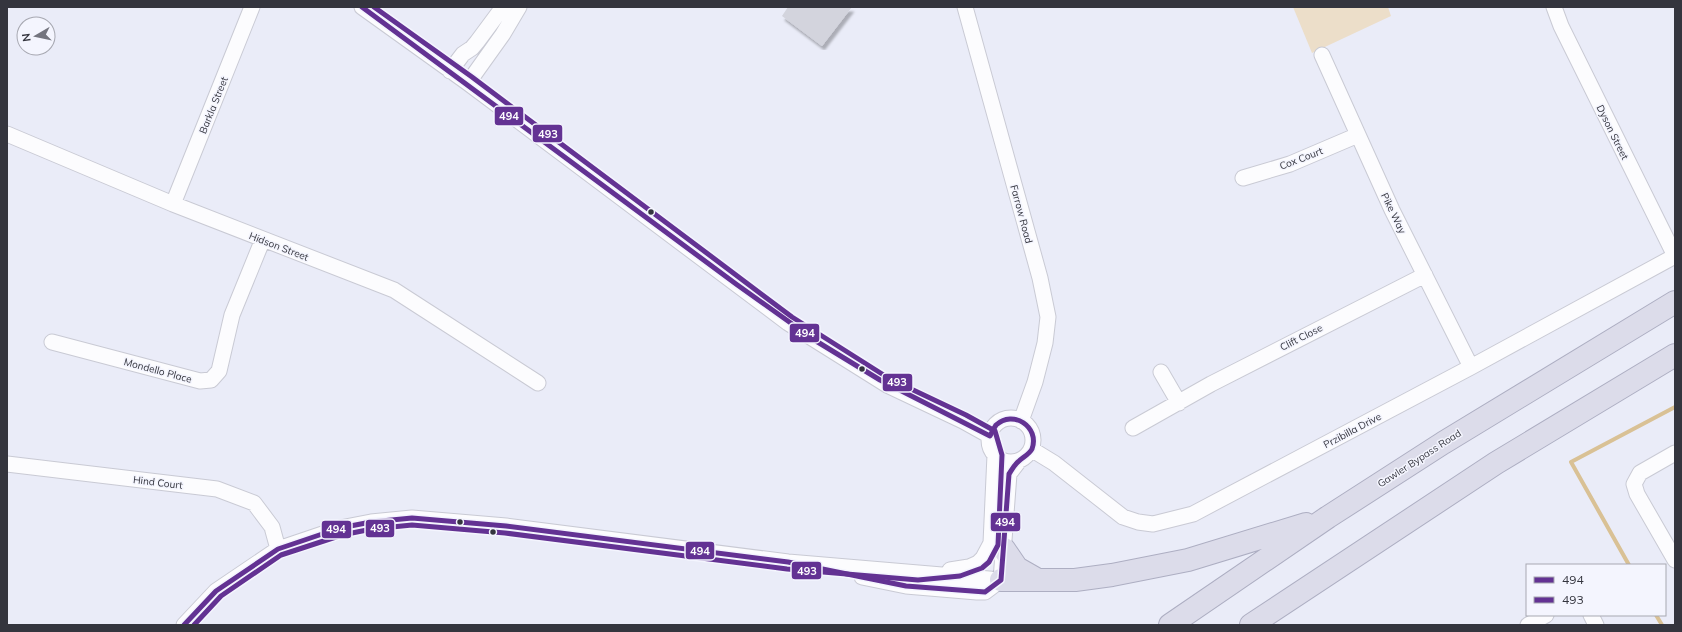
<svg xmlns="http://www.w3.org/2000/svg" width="1682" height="632" viewBox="0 0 1682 632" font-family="Mulish,sans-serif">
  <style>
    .green { fill: #ecdec9 }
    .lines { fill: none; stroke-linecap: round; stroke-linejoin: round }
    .stream { stroke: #d9c195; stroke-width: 4 }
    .building { fill: #d3d4dd; filter: url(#shadow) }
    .minor-casing { stroke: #c9cad4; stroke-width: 17 }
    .highway-casing { stroke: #adaec2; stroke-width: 24 }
    .minor { stroke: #fcfcfe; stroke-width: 15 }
    .highway { stroke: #dcdcea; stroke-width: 22 }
    .bus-1-casing { stroke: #f4f5fe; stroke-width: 8 }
    .bus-2-casing { stroke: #f4f5fe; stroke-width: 8 }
    .bus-1 { stroke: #633293; stroke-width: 5 }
    .bus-2 { stroke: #633293; stroke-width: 5 }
    .bus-dot { fill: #34353e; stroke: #f4f5fe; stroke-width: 1.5 }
    .labels { text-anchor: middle; stroke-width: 3; stroke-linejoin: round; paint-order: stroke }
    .street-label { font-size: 10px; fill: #34353e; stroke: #f4f5fe }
    .line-badge { stroke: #f4f5fe; stroke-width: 1.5 }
    .badge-label { font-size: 11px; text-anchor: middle; font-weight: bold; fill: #fff }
  </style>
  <defs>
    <filter id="shadow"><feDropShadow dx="2.5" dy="4.5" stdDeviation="1" flood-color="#0004"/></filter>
  </defs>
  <rect width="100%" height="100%" fill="#eaecf8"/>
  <path class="green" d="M1293,7H1388L1391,16L1312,53Z"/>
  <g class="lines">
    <path class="stream" d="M1629,565L1571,462L1675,407
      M1656,615L1662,625"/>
  </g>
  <path class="building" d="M788,7H852L822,46L782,16Z"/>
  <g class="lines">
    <g class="minor-casing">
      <path id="minor" d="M362,7L468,83L788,323L887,385L963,421L990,436
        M965,7L1040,278L1048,317L1045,343L1035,382L1021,421
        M1554,7L1561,26L1675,256
        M1322,55L1392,210L1471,367
        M450,71L463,54L472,48L477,42L503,7
        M468,83L503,34L519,7
        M7,134L173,204L394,290L538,383
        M1243,178L1290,164L1358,135
        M173,204L252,7
        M52,342L200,381L211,380L219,371L232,315L263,239
        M1161,372L1179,403
        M989 440a22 22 0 1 1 44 0a22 22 0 1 1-44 0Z
        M1133,428L1211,384L1425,275
        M1031,449L1054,463L1123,517L1138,522L1153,524L1193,514L1471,367L1675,256
        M1675,453L1640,473L1634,484L1637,494L1675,560
        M7,464L217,489L254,503L272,527L278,549
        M950,570L969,567L978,563L983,558L991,543L995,455
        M862,577L906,586L977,592H985L1001,580L1009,474L1019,461
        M1591,615L1596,625
        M184,625L216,591L278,549L340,528L371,522L412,518L506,526L788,562L1001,580
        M1528,625L1546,615"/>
    </g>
    <g class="highway-casing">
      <path id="highway" d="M1004,549L1017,568L1038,580
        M1001,580H1075L1112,575L1188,560L1306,524
        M1170,625L1328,517L1443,443L1675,302
        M1251,625L1496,463L1675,355"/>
    </g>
    <use href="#minor" class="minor"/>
    <use href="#highway" class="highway"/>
    <g class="bus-1-casing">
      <path id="bus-1" d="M184,625L216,591L278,549L340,528L371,522L412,518L506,526L788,562L906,586L985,592L1001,580L1009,474C1011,471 1013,467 1016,464C1021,458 1029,455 1032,449C1040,427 1013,409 996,425C994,428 992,432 990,436L880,380L816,341L736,284L362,7"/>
    </g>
    <g class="bus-2-casing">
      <path id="bus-2" d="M194,625L221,596L281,555L342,535L372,529L412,525L505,533L787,569L918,580L960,576L982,568L989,562L998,545L1002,455L995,431L966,415L890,379L792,317L472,77L374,7"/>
    </g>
    <use href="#bus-1" class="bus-1"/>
    <use href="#bus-2" class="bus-2"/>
  </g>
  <g class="bus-dot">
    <circle cx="651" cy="212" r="3.5"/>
    <circle cx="862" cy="369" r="3.5"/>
    <circle cx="460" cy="522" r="3.5"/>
    <circle cx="493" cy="532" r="3.5"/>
  </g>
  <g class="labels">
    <g class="street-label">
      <text transform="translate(213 105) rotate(-68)" y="4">Barkla Street</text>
      <text transform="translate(1613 132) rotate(64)" y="4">Dyson Street</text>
      <text transform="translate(1301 158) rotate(-21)" y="4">Cox Court</text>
      <text transform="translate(1394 213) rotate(64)" y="4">Pike Way</text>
      <text transform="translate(1022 214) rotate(75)" y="4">Farrow Road</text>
      <text transform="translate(279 246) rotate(21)" y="4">Hidson Street</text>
      <text transform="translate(1301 337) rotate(-27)" y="4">Clift Close</text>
      <text transform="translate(158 370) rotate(15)" y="4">Mondello Place</text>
      <text transform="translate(1352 430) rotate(-28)" y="4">Przibilla Drive</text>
      <text transform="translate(1419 458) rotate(-33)" y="4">Gawler Bypass Road</text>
      <text transform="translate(158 482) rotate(7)" y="4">Hind Court</text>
    </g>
  </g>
  <g class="line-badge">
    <rect x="494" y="106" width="30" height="20" rx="4" fill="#633293"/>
    <rect x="532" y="124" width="31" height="19" rx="4" fill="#633293"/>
    <rect x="789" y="323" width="31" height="20" rx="4" fill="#633293"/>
    <rect x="882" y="373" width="31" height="19" rx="4" fill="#633293"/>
    <rect x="990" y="512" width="31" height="20" rx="4" fill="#633293"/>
    <rect x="365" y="519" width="30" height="19" rx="4" fill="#633293"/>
    <rect x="321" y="520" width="31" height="19" rx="4" fill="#633293"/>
    <rect x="685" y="541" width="30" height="19" rx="4" fill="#633293"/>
    <rect x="791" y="561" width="31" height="19" rx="4" fill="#633293"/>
  </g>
  <g class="badge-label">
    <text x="509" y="120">494</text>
    <text x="548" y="138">493</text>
    <text x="805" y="337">494</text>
    <text x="897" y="386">493</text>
    <text x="1005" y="526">494</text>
    <text x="380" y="532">493</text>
    <text x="336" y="533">494</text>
    <text x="700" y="555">494</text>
    <text x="807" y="575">493</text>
  </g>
  <rect width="1682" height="632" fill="none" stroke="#34353e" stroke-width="16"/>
  <rect x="1526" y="564" width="140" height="52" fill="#f4f5fe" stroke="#a7a8b1"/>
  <rect x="1534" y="577" width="20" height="6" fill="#633293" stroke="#a7a8b1"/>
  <text x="1562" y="584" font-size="12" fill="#34353e">494</text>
  <rect x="1534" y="597" width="20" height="6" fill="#633293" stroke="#a7a8b1"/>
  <text x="1562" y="604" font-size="12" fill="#34353e">493</text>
  <g transform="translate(36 36) rotate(261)"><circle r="19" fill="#f4f5fe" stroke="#a7a8b1"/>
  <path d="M0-3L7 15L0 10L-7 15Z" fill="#74757f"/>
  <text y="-6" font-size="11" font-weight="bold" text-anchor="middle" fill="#34353e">N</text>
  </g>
</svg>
